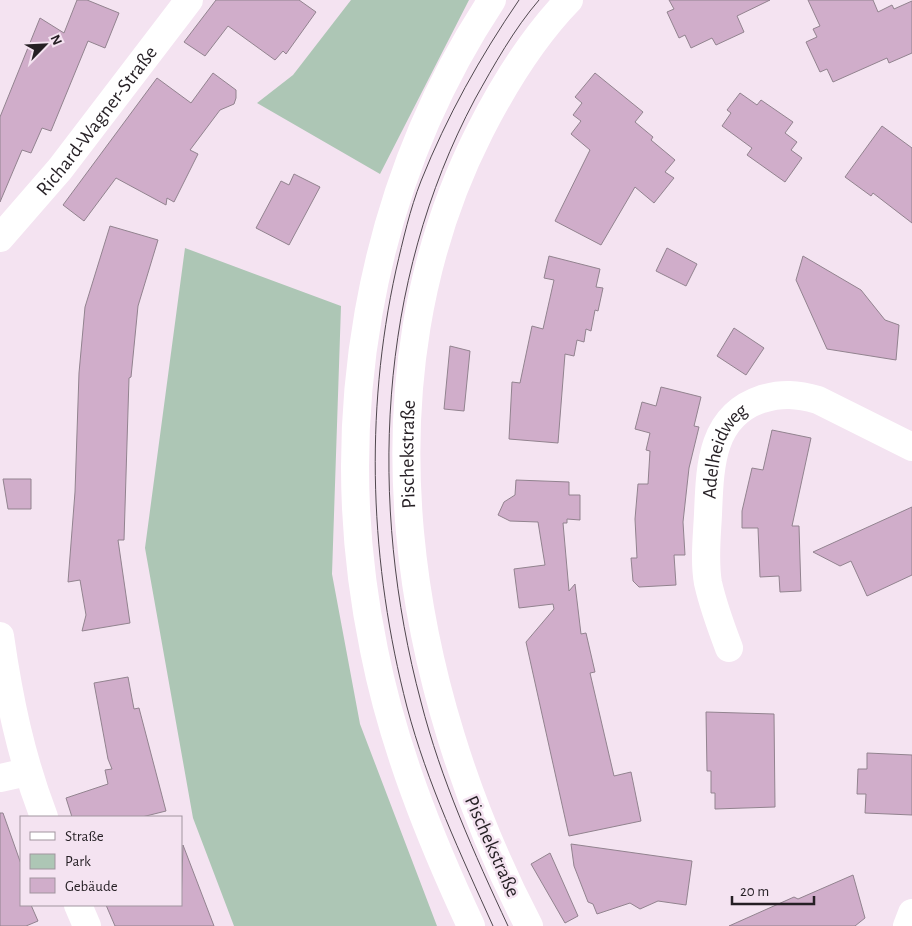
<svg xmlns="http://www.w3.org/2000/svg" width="912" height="926" viewBox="0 0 912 926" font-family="'Alegreya Sans',sans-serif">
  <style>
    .green { fill: #adc6b5 }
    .building { fill: #d0adca; stroke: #92838f }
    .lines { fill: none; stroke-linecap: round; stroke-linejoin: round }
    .minor { stroke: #fff; stroke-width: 28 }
    .major { stroke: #fff; stroke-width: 28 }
    .tram { stroke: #50474e; stroke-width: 1 }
    .labels { text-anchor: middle; stroke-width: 5; stroke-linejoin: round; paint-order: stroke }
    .street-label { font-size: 20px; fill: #251f24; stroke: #f4e3f1 }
  </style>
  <rect width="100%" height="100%" fill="#f4e3f1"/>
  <path class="green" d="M351,0H469L380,174L257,103L293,75Z
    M185,248L341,306L332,574L360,724L437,926H234L193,818L145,548Z"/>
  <path class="building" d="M77,0H87L119,13L105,48L88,41L51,131L42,128L31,153L22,150L0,202V117L40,18L64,33Z
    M216,0H299L316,12L286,54L283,51L275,60L228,26L205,56L184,42Z
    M669,0H770L737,16L744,32L716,45L712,38L691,48L685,35L679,38L667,12L674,9Z
    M808,0H873L878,12L892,5L894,9L912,1V53L889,63L887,58L833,82L827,69L820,72L806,42L817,37L813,29L820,26Z
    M213,73L236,90V98L234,104L220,110L190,150L198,154L174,202L167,198L166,205L116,178L84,221L63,205L157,78L191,103Z
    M595,73L643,112L635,122L653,137L651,140L675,160L665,172L674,178L654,203L635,187L601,245L555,221L590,150L571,134L581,121L573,115L582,103L575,97Z
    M740,93L757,105L761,100L793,122L785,133L797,142L791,150L802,158L785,182L747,155L752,148L722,126L731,113L727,110Z
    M882,126L912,148V223L873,193L871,196L845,177Z
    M294,174L320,187L289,245L256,228L281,181L289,185Z
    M110,226L158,240L138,306L131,377L129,378L124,540H118L130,623L82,631L86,615L80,580L68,582L75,492L79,373L85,307Z
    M667,248L697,264L686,286L656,271Z
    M549,256L600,269L596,287L603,288L598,311L595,310L591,331L586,329L584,342L577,340L574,356L565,354L558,443L509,439L512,382L520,383L532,326L543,329L554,280L544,278Z
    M803,256L861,290L885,320L899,325L896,360L827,349L796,280Z
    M734,328L764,348L746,375L717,356Z
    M450,346L470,351L464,411L444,409Z
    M661,387L701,397L694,426L699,427L689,468L683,522L685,555H674L676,585L639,587L633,581L631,558H637L635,519L638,484H648L650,451L646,450L650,433L635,429L642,402L656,406Z
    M772,430L811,438L792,526H799L801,591L780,592L779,576L760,577L758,528H742V511L752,468L763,470Z
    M3,479H31V509H8Z
    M516,480L569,482V495H580V520L567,519V523H563L569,591L575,584L581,634L586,633L595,672L590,673L614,776L631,772L641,821L569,836L526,642L554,609L553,604L519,608L514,569L545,565L538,522L510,521L498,515L504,502L515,495Z
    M912,507V575L867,596L851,561L840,566L813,552Z
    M128,677L134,709L139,708L166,811L142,817H72L66,798L108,784L105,770L112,769L108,759L94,683Z
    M706,712L774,714L775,807L715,809V793H711V771H707Z
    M867,753L912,755V815L865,813L866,794H857L858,769H867Z
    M0,813H3L21,864V905H31L38,921L26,926H0Z
    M571,844L692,861L686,905L658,901L640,909L630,903L597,914L593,904L588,902L574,866Z
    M183,845L214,926H115L106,905H181Z
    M550,853L578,916L565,923L531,864Z
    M853,875L865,918L855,926H729L794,897L798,899Z"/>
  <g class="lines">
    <g class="minor">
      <path id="s1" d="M0,238L60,169L189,0"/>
      <path d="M0,636C9,699 21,757 44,817"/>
      <path id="s2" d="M729,648C721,627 713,605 708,583C704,560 707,536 708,514C710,468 710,416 762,399C782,393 797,394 818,400L912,447"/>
      <path d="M0,778L27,772"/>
      <path d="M78,905L87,926"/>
      <path d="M907,926L912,913"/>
    </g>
    <g class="major">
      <path d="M471,926C430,838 393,746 374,650C328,427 366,191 492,0"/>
      <path id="s3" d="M529,926C404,686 353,381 480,131C504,84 532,38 569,0"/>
    </g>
    <path class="tram" d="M493,926C461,855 427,783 407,707C370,564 364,415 396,270C403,240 410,209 421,181C447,116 480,57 519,0
      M508,926C474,853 441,780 421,702C368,503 377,283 475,99C494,65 514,29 539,0"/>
  </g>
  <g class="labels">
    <g class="street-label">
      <text dy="7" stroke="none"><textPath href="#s1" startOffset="152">Richard-Wagner-Straße</textPath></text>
      <text dy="7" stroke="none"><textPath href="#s3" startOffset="492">Pischekstraße</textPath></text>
      <text dy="7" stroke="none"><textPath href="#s2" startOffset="204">Adelheidweg</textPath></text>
      <text transform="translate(493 846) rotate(66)" y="7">Pischekstraße</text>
    </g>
  </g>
  <rect x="20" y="816" width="162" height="90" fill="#f4e3f1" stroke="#a1959f"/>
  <rect x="30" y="832" width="25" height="8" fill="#ffffff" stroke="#a1959f"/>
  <text x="65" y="841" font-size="15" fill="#251f24">Straße</text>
  <rect x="30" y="854" width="25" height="15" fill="#adc6b5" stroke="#a1959f"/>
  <text x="65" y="866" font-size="15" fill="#251f24">Park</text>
  <rect x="30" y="878" width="25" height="15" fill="#d0adca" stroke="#a1959f"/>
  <text x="65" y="891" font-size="15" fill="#251f24">Gebäude</text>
  <g transform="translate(45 45) rotate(66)" stroke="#f4e3f1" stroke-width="4" paint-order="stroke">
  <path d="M0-4L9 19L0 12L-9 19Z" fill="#251f24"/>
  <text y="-8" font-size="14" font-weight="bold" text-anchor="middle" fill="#251f24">N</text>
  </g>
  <path d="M732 896v8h82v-8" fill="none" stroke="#251f24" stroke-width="2.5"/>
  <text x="740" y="896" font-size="15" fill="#251f24" stroke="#f4e3f1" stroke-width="4" paint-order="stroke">20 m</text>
</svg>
